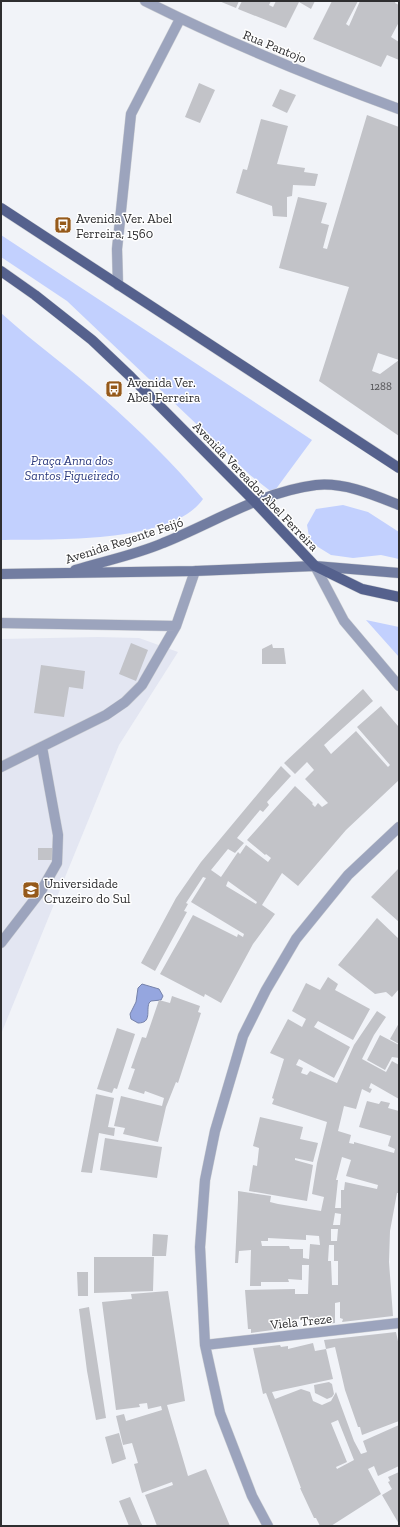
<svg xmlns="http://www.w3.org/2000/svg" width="400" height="1527" viewBox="0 0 400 1527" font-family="'Zilla Slab',serif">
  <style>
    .built { fill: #e3e6f2 }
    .green { fill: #c2d0fe }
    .water { fill: #95a6df; stroke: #7682aa }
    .building { fill: #c2c3c8; fill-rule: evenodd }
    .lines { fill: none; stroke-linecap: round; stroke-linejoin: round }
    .lane-casing { stroke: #ced0d4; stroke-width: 11 }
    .street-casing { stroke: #ced0d4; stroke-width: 11 }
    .secondary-casing { stroke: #ced0d4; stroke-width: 11 }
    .primary-casing { stroke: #ced0d4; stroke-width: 11 }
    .lane { stroke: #9ca4bd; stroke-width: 10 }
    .street { stroke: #9ca4bd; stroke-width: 10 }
    .secondary { stroke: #727da1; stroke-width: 10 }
    .primary { stroke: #55618d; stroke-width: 10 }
    .labels { text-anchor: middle; stroke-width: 3; stroke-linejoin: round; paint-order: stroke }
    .number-label { font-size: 11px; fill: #535356 }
    .street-label { font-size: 13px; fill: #2e2e30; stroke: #fff }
    .poi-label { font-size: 13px; fill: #2e2e30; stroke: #fff; text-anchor: start }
    .park-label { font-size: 13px; font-style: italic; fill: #2f3d80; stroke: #fff }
  </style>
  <rect width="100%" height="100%" fill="#f1f3f8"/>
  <path class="built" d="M98,637L139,638L178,652L119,745L1,1034V639Z"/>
  <path class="green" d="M1,235L312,440L273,493L250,475L67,301L1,257Z
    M1,313C34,343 71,369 104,399C139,430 173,463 203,499C172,544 51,539 1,540Z
    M343,505L368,512L399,532V559L381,555L353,558L331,555L310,542L307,525L316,509Z
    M366,620L399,627V657Z"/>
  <path class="water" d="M142,984L159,989L163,996L161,1000L151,1001L149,1003C146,1011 152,1023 138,1023L131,1019L130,1014L136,1002L138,988Z"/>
  <path class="building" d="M219,1H239L236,8Z
    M242,1H271L269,5L273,7L276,1H315L311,9L299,2L286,28L238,9Z
    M332,1H358L346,24L349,26L360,1H396L395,3L399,5V22L391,37L399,42V60L387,55L381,67L313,39Z
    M199,83L215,90L200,123L185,117Z
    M280,89L296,95L287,113L272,106Z
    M367,115L399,127V436L319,381L349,287L279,268L298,197L327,203L321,223L329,225L323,248L327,249ZM378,353L399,360L380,374L372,371Z
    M261,119L288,126L277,164L305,168L304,172L318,174L315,186L293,185L292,196L287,197V217L273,216L272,206L236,193L243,169L247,170Z
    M131,643L148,650L136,681L119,674Z
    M272,644L273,648H284L286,664H262V649Z
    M41,665L85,671L83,689L69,687L64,717L34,713Z
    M363,689L373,701L324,745L331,754L356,731L388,767L390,765L357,727L381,706L398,726L399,725V780L346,830L298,886L282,873L262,905L275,914L253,944L221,1003L205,994L204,997L160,974L193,915L237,937L238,934L243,937L244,934L191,902L206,878L203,877L186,903L188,904L184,911L187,912L155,971L141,963L176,898L201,862L281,766L291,776L267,802L269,805L263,812L260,810L237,838L244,843L235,853L228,849L211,870L221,877L238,852L240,854L246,845L268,862L271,858L266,854L265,855L247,840L295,786L313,803L312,804L315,807L318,803L322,807L328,803L305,779L314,770L307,762L295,774L284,763ZM228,881L257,902L256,904L226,886Z
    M38,848H54L53,860H38Z
    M399,868V922L371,897Z
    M377,918L399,939V989L392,997L386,992L375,994L338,965Z
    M328,977L338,984L335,990L370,1009L353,1040L318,1021L314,1027L350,1047L334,1078L299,1059L296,1065L303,1068L301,1073L307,1075L310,1071L337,1083L354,1045L377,1011L386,1017L374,1035L362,1059L386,1072L392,1061L399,1065V1099L371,1083L369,1088L372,1089L370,1093L362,1089L356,1109L344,1106L338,1131L351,1135L349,1143L354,1144V1142L394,1153L395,1149L388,1146L391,1136L359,1127L367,1101L379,1104L381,1101L390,1103L388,1108L399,1111V1193H397L390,1231L389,1262L393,1316L342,1322L343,1319L340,1318V1302L335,1303V1323L310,1326L309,1318L296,1319L295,1327L251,1333V1329H248L245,1290L295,1289V1294H308L309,1265H302V1280L288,1279L289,1282H261V1286H250L251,1250L239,1251L238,1263H235L238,1200V1191L271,1196L270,1202L278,1204L321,1211L324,1197L312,1194L317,1163L327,1122L272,1104L274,1099L272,1098L284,1059L270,1053L288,1019L302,1027L306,1019L292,1011L306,983L320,990ZM342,1157L351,1160L346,1176L378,1185L377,1189L345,1182L344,1190H341V1208H335L338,1180H336ZM335,1213L341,1214L340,1225H333ZM331,1229H338L337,1241H331ZM306,1235L319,1236L320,1245L310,1244L309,1259L303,1258V1249H290L289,1246H262L261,1241H268V1238L306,1240ZM329,1245H334V1261H338V1285H332L331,1261H328Z
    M172,996L200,1006L198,1012L201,1013L178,1083L176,1082L166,1107L158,1142L123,1134L125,1128L114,1126L121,1096L162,1106L164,1098L145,1091L144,1094L128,1089L135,1069L131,1068L142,1037L146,1038L159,1000L170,1003Z
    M399,1023V1044L390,1039Z
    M117,1028L135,1034L117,1089L114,1088L112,1093L97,1089Z
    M380,1035L399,1045V1058L392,1057L385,1070L367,1060Z
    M96,1094L114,1098L108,1127L115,1128L114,1136L99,1133L92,1173L81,1172Z
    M260,1117L303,1127L300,1139L318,1143L313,1162L295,1158V1160L313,1165L307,1201L249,1191L253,1165L257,1166L259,1148L253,1146Z
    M105,1138L162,1147L157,1178L100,1170Z
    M153,1234L168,1235L166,1256H152Z
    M94,1257H154L153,1291L94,1293Z
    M77,1272H88V1296H78Z
    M168,1291L185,1401L167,1405L188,1476L206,1469L230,1526H157L145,1495L173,1485L172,1482L142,1493L134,1464L138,1463L132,1443L123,1445L116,1416L124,1414L126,1421L162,1410L161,1406L148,1409L147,1403L139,1404L140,1407L116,1410L102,1302L132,1299L131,1294Z
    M89,1307L106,1418L96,1420L87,1371L79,1309Z
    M396,1332L399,1346V1421L362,1435L360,1427H358L345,1390L335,1347L326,1349L333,1379L272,1392L275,1399L301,1389L310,1392L313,1401L322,1405L331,1401L336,1392L354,1441L361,1454L367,1452L363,1441L399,1425V1466L378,1476L374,1466L368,1469L381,1494L331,1526H320L316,1518H314L300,1488H301L266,1393L263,1394L253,1348L280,1345L281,1347L288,1346V1349L313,1343L315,1351L326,1349L324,1340ZM338,1420L354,1460L337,1469L336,1467L347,1462L331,1423Z
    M329,1382L332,1384L334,1394L332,1397L327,1399L315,1393L314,1385Z
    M119,1433L126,1459L112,1464L105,1437Z
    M399,1472V1524L382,1495L392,1489L388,1482L390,1481L388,1477Z
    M130,1497L141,1523L143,1526H129L119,1501Z"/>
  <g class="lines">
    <g class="lane-casing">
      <path id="lane" d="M118,285L117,249L131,114L180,19
        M1,623L176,626L195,571
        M1,767L106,715L125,702L142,685L176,626
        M1,943L41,891L57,863L58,835L42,747"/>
    </g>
    <g class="street-casing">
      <path id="street" d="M145,1C227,42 312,77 399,109
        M315,566L344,621L399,686
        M205,1345L399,1323
        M268,1526L252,1496L220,1413L205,1345L200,1247L205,1180L215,1131L236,1060L243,1036L266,990L296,939L348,875L399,827"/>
    </g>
    <g class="secondary-casing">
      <path id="secondary" d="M75,570C104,561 135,555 163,543C213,523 261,492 316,485C344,482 374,495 399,505
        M1,574L195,571L315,566L399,573"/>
    </g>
    <g class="primary-casing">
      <path id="primary" d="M1,208L399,468
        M1,271L35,295L92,340L131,377L255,502L315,566L362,589L399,597"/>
    </g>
    <use href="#lane" class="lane"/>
    <use href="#street" class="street"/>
    <use href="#secondary" class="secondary"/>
    <use href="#primary" class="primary"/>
  </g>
  <defs>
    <g id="bus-square" transform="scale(0.9)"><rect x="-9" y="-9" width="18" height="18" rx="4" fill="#95591a" stroke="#fff"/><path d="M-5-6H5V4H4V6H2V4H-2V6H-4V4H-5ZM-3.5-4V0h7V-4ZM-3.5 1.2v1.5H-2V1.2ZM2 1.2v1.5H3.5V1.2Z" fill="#fff"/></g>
    <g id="university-square" transform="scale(0.9)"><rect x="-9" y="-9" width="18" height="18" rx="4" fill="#95591a" stroke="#fff"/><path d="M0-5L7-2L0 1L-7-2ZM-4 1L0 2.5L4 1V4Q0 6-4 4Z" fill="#fff"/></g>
  </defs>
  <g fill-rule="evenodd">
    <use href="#bus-square" x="63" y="225"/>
    <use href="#bus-square" x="114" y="389"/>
    <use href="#university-square" x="31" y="890"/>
  </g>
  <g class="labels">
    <g class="number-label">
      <text x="381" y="390">1288</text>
    </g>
    <g class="street-label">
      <text transform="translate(275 46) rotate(22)" y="5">Rua Pantojo</text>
      <text transform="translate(256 486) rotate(46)" y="5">Avenida Vereador Abel Ferreira</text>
      <text transform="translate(124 540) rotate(-18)" y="5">Avenida Regente Feijó</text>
      <text transform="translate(301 1321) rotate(-6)" y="5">Viela Treze</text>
    </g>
    <g class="poi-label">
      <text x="76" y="223">Avenida Ver. Abel<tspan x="76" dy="15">Ferreira, 1560</tspan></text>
      <text x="127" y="387">Avenida Ver.<tspan x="127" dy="15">Abel Ferreira</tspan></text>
      <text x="44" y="888">Universidade<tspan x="44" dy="15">Cruzeiro do Sul</tspan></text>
    </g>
    <g class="park-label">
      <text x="72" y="465">Praça Anna dos<tspan x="72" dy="15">Santos Figueiredo</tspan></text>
    </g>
  </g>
  <rect width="400" height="1527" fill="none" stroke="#2e2e30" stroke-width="4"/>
</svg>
